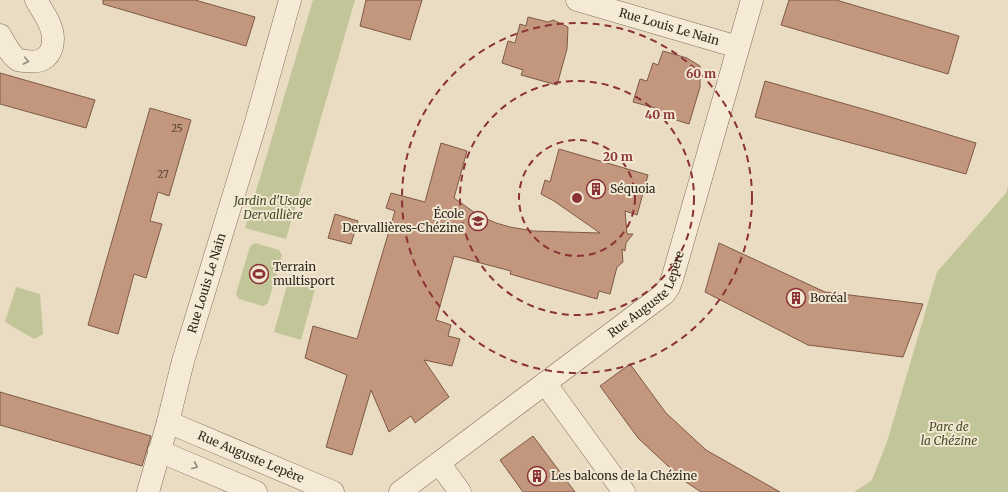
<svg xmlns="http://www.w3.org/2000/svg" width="1008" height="492" viewBox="0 0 1008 492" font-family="Merriweather,serif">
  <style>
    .green { fill: #c2c598 }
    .building { fill: #c3977d; stroke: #7e5944 }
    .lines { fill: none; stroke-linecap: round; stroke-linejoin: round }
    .minor-casing { stroke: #816e5c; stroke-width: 23 }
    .minor { stroke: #f5ead5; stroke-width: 22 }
    .oneway { stroke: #94887a }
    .ring { fill: none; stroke: #8a3236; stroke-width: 2; stroke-dasharray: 7 5 }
    .labels { text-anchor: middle; stroke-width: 4; stroke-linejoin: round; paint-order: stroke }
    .number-label { font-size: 10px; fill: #564336 }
    .street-label { font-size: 12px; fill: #32271e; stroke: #f1e7d2 }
    .poi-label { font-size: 12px; fill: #32271e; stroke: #f1e7d2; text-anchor: start }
    .park-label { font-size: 12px; font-style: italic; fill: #454d27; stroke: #f1e7d2 }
    .centre { fill: #8a3236; stroke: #f1e7d2; stroke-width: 2 }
    .ring-label { font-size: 12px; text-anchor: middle; font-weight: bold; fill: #8a3236; stroke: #f1e7d2; stroke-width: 4; stroke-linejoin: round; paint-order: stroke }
  </style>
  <rect width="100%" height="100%" fill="#e9dcc3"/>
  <path class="green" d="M313,0H355L286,239L245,228Z
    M1008,186V492H854L872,480L887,442L937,272L1006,193Z
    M255,243L279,250L282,255L268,303L263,306L239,299L236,294L250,246Z
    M289,278L316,286L301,340L274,332Z
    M16,287L40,294L43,334L34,339L5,322Z"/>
  <path class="building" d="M103,0H195L255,17L246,46L103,4Z
    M366,0H422L410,40L360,26Z
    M789,0H836L959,36L948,74L781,25Z
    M528,17L548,22L553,20L568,27L567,49L557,85L521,75L523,70L502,63L508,41L515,43L520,24L526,26Z
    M663,51L687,58L700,66V87L689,124L653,113L655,108L633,102L640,79L647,81L653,63L658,65Z
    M0,73L95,100L86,128L0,104Z
    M765,81L877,113L976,143L966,174L755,117Z
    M150,108L191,120L169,196L158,192L150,221L162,224L146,278L134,274L118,334L88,325Z
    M441,143L467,151L454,198L478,215L496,223L510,227L533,231L600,233L554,201L541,194L545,180L550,182L559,149L648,175L637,215L625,211L627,234H633L626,243L625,251L622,249L623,262L617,267L610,294L599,291L597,299L510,274L511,271L454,256L436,320L451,325L448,336L460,339L452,366L424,360L449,397L415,423L411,416L389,432L371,390L352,455L326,447L347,375L305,358L313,326L357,339L395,211L386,208L391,193L425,202Z
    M335,214L358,221L351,244L328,238Z
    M719,243L825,292L923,304L903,357L808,345L705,292Z
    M630,364L666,413L706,450L780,492H701L683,480L638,438L600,386Z
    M0,392L151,436L142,466L0,425Z
    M533,436L575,492H523L500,460Z"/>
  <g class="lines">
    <g class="minor-casing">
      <g id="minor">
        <path id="s1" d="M577,0L738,47"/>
        <path d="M0,35C5,43 10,55 18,60C21,61 25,61 27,61C43,64 53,55 53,39C53,25 43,12 36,0"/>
        <path d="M545,383L624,492"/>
        <path id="s2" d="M168,422L333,492"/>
        <path d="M159,451L256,492"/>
        <path d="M439,463L460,492"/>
        <path id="s3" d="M148,492L168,422L183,361L256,122L290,0"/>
        <path id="s4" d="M400,492L664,294L669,287L673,276L752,0"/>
      </g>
    </g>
    <use href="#minor" class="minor"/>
  </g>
  <defs><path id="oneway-chevron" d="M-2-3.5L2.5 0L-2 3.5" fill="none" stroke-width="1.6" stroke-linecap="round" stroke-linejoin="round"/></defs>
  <g class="oneway">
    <use href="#oneway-chevron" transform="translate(26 61) rotate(11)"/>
    <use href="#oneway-chevron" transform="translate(195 466) rotate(23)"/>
  </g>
  <g class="ring">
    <circle cx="577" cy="198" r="58"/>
    <circle cx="577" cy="198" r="117"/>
    <circle cx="577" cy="198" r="175"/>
  </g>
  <defs>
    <g id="building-ring" transform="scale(1)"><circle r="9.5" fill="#f1e7d2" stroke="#8a3236" stroke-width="1.5"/><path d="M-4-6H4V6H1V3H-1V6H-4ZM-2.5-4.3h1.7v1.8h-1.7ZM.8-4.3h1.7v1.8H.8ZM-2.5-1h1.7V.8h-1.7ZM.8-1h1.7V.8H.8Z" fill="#8a3236"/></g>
    <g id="school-ring" transform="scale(1)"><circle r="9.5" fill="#f1e7d2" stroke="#8a3236" stroke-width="1.5"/><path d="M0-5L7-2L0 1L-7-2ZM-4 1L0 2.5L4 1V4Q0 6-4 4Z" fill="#8a3236"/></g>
    <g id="stadium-ring" transform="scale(1)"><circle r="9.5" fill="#f1e7d2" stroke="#8a3236" stroke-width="1.5"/><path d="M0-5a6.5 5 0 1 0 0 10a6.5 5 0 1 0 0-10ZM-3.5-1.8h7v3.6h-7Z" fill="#8a3236"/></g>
  </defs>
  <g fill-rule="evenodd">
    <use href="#building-ring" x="596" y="189"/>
    <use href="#school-ring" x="478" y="221"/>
    <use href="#stadium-ring" x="259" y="274"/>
    <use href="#building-ring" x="796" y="298"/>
    <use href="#building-ring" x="537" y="476"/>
  </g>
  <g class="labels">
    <g class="number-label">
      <text x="177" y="132">25</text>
      <text x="163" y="178">27</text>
    </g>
    <g class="street-label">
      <text dy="4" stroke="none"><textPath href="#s1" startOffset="96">Rue Louis Le Nain</textPath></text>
      <text dy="4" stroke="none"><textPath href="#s3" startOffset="217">Rue Louis Le Nain</textPath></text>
      <text dy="4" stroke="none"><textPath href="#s4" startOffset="319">Rue Auguste Lepère</textPath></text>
      <text dy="4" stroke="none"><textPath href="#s2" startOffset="90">Rue Auguste Lepère</textPath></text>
    </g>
    <g class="poi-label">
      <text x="610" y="193">Séquoia</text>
      <text x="464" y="218" text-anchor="end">École<tspan x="464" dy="14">Dervallières-Chézine</tspan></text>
      <text x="273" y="271">Terrain<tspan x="273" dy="14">multisport</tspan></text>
      <text x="810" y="302">Boréal</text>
      <text x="551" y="480">Les balcons de la Chézine</text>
    </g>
    <g class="park-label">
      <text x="273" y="205">Jardin d'Usage<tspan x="273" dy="14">Dervallière</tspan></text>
      <text x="949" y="431">Parc de<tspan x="949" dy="14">la Chézine</tspan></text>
    </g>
  </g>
  <circle cx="577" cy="198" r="6" class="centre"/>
  <g class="ring-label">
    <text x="701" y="78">60 m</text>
    <text x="660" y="119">40 m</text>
    <text x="618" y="161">20 m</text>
  </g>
</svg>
